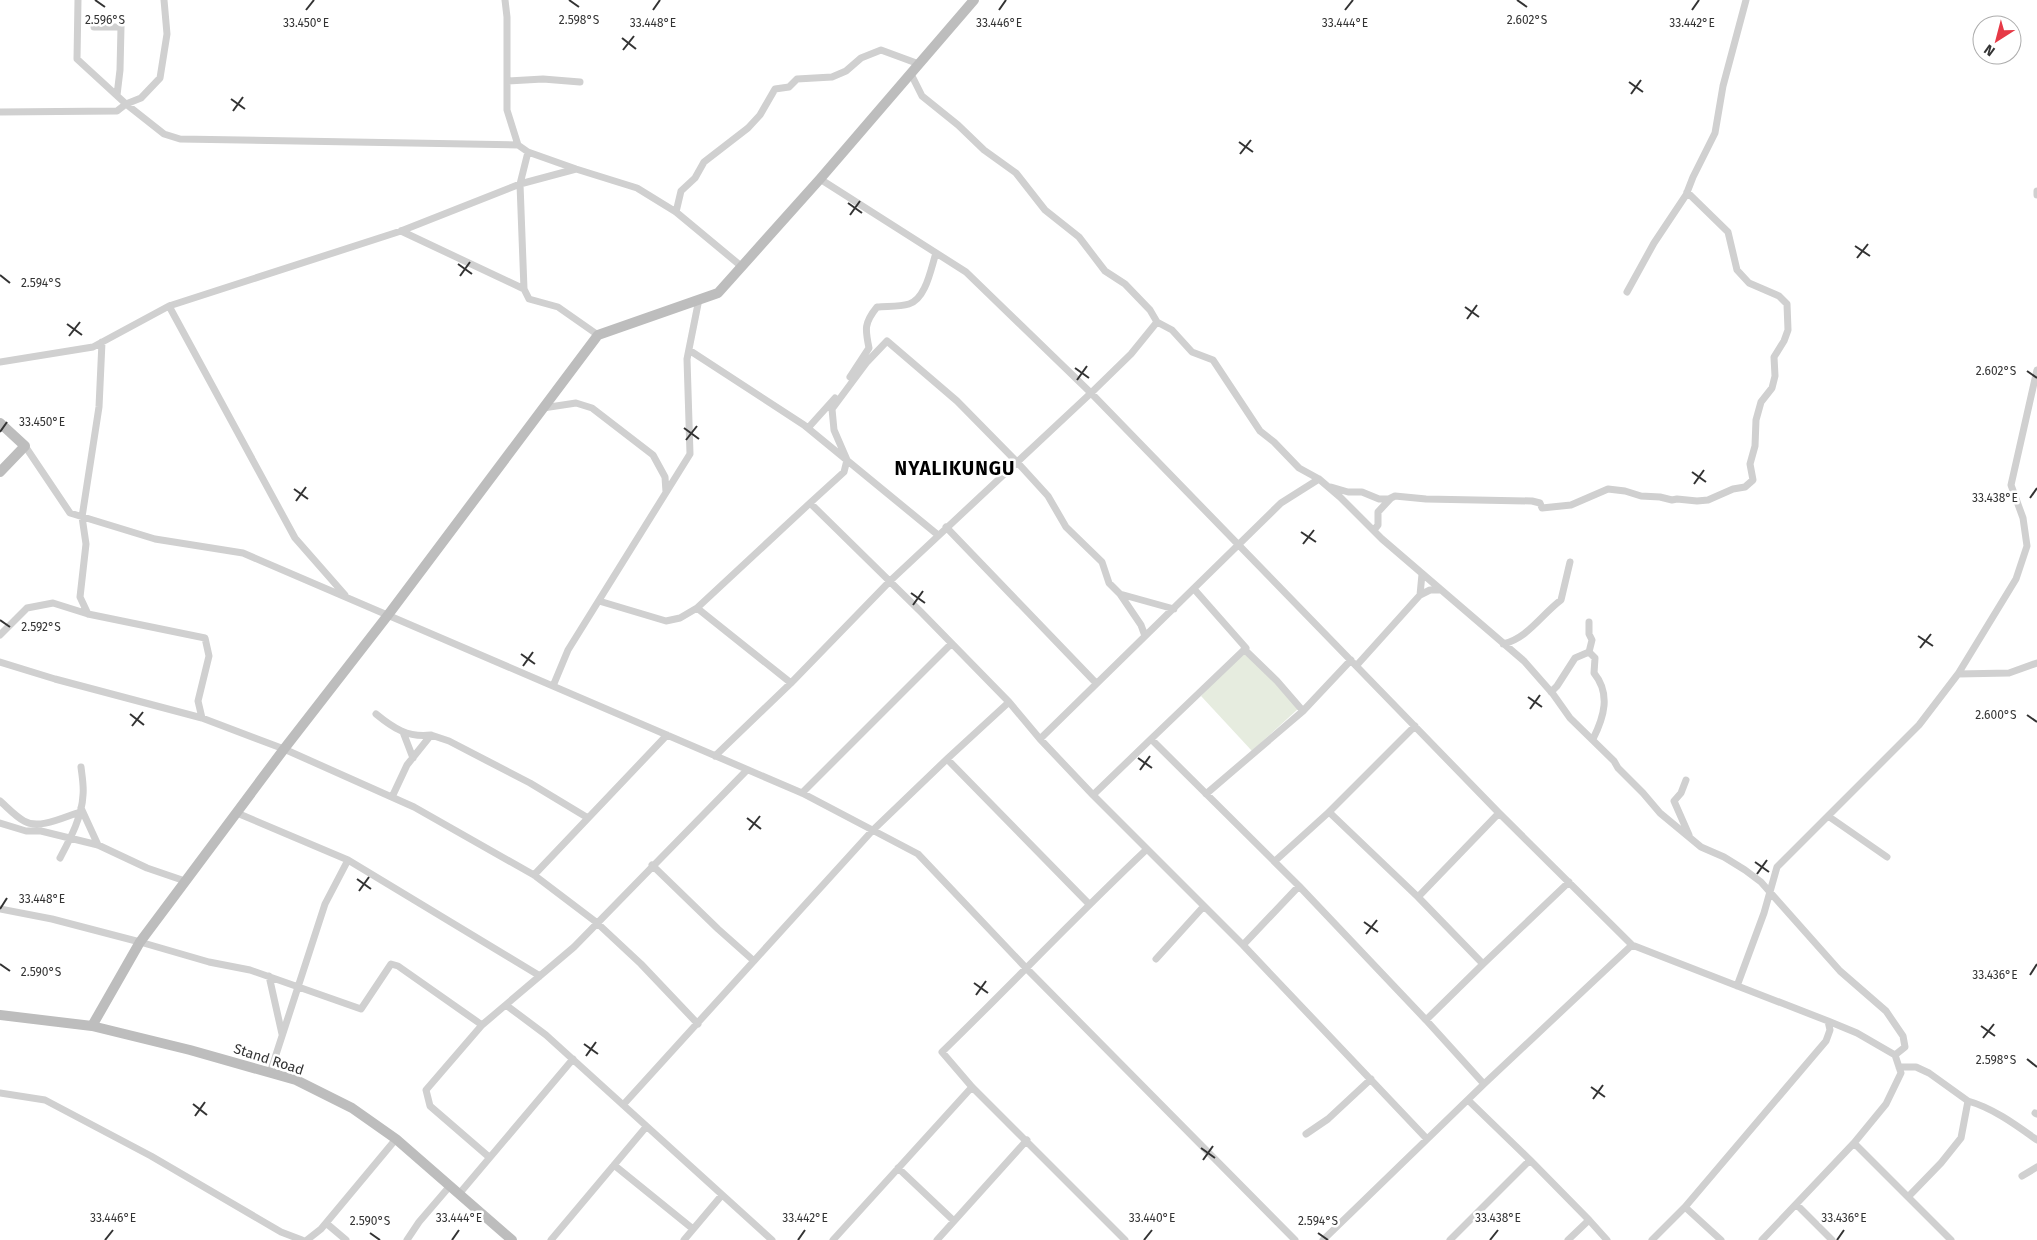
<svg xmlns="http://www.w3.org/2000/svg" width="2037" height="1240" viewBox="0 0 2037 1240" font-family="'Fira Sans',sans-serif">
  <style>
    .green { fill: #e6ecdf }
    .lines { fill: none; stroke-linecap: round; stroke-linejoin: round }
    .street { stroke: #d0d0d0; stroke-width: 7 }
    .secondary { stroke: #bdbdbd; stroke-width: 10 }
    .ticks { fill: none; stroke: #333; stroke-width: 2 }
    .labels { text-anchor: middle; stroke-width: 5; stroke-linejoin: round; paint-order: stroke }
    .street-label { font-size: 14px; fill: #333; stroke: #fff }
    .district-label { font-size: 19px; font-weight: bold; letter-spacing: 1px; fill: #000; stroke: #fff }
    .ticks-label { font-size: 12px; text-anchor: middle; fill: #333; stroke: #fff; stroke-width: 5; stroke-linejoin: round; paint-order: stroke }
  </style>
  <rect width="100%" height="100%" fill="#fff"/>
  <path class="green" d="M1244,649L1298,709L1252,751L1201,696Z"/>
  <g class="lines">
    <path class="street" d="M78,0L77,59L126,104L164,134L180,139L518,145
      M505,0L507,17V110L518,145L528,152L576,169L637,188L676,212L741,266
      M94,27H121L120,70L117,95
      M911,74L922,96L958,125L984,150L1016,173L1045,210L1079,237L1105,271L1125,284L1150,310L1157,322L1172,330L1192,352L1213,360L1260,431L1274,442L1299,468L1319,479L1340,497L1382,539L1524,661L1553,694L1570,718L1614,761L1618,768L1643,793L1660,813L1701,847L1724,857L1745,870L1761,882L1840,971L1886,1011L1903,1036L1905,1047L1895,1055
      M507,81L543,79L580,82
      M0,112L117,111L126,104L141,98L160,78L167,34L164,0
      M528,152L520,184L524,289L529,299L558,307L598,335
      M820,179L966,272L1091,393L1131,354L1157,322
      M2037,191V195
      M676,212L681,191L695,178L704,162L748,128L760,115L775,89L789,87L797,79L832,77L846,71L861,58L881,50L919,64
      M401,231L524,289
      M1627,292L1654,243L1686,195L1693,177L1715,133L1723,86L1746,0
      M169,306L295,538L345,595
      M689,350L804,425L938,535
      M0,362L93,347L169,306L401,231L520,184L576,169
      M850,377L869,348C865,329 864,323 877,307C887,306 899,307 909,304C926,299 931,268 936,253
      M543,408L576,403L592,408L653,455L665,477L666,492
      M808,428L835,398
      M25,446L70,513L155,539L243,553L802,793L918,854L1027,969L1295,1240
      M1331,487L1348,492H1362L1379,499H1389L1395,496L1426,499L1532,501L1540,503L1542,508L1571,505L1608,489L1625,491L1641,496L1660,497L1672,500L1677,499L1697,501L1708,500L1733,489L1745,487L1753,480L1750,464L1755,446L1756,420L1761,402L1772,388L1775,376L1774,357L1784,341L1788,330L1787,304L1779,296L1749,283L1737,270L1728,232L1687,192
      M810,503L844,472L847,460L834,430L832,409L867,362L887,341L957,401L1017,462L1048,496L1066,527L1102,562L1109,583L1120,594L1174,609
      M946,527L1096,683
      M1374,530L1378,525V512L1391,498
      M1120,594L1141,625L1145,636
      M1420,595L1422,574
      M599,601L666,621L680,618L697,608L810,503L921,612L1009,702L1040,739L1281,503L1319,479
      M697,608L791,683
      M88,614L80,597L86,544L82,517L99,407L102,342
      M0,635L27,608L53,603L88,614L205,638L209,656L198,701L202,718
      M1503,644C1528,638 1541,615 1561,600L1570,562
      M1244,649L1277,681L1303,711
      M1589,652L1595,658L1594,673C1611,694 1604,717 1593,739
      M0,662L55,679L202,718L284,749L414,807L534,875L596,922L641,964L698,1024
      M1357,665L1420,595L1430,590H1440
      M1958,674L2009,673L2037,663
      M553,686L568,650L690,454L687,359L699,299
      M1551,692L1557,686L1575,658L1589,652L1592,640L1589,634V622
      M376,714C393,728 408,738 431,735
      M403,732L413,758
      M1040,739L1093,795L1151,739L1299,886
      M1151,739L1246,648L1194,589
      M715,756L791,683L890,581L1091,393L1499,813L1632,945L1484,1084L1323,1240
      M947,759L1089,904
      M1686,780L1681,793L1674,801L1689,835
      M802,793L951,644
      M1206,794L1303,711L1351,660
      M1093,795L1147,849
      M392,797L407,765L431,735L449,741L530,783L588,818
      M0,801C8,808 15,816 24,821C39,830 64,817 80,812
      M81,808L98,845
      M1329,812L1418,897L1483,964L1569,882
      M237,813L348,860L540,976
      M1828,816L1887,857
      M0,823L26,831H41L98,845L147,868L185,881
      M60,858C70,839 82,817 83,795C84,786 82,776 81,767
      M1275,861L1329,812L1415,726
      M652,865L718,929L754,961
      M534,875L667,735
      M1418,897L1499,813
      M0,909L52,919L140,942L209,962L250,970L361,1009L391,964L398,966L482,1025
      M1243,945L1299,886L1426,1020L1484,1084
      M1632,945L1828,1021L1830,1030L1826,1041L1685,1207
      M1156,959L1204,906
      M269,976L282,1034
      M1737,986L1764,913L1777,867L1919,725L1958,674L2016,579L2027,546L2023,518L2011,485L2037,370
      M506,1005L546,1035L772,1240
      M1426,1020L1483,964
      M1828,1021L1857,1033L1895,1055L1901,1073L1886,1104L1854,1143
      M1899,1067H1916L1929,1073L1968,1101L1961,1138L1941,1163L1909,1196
      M270,1073L325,904L348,860
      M0,1093L45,1100L151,1156L281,1232L302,1240
      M1968,1101C1993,1108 2016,1125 2037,1140
      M623,1105L872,831L947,759L1009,702
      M2035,1113L2037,1114
      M1306,1134L1328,1119L1371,1079
      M489,1157L430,1106L426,1090L482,1025L574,947L747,770
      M1530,1160L1589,1220L1568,1240
      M614,1165L693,1229
      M898,1168L954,1221
      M2022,1176L2037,1167
      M459,1194L573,1059
      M1797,1205L1832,1240
      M1589,1220L1607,1240
      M326,1223L346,1240
      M307,1240L321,1229L396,1139
      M407,1240L419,1222L449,1187
      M551,1240L646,1127
      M684,1240L722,1195
      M833,1240L972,1087
      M937,1240L1027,1140
      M1125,1240L972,1087L942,1052C1011,985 1077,915 1147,849L1243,945L1427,1139
      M1450,1240L1530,1160L1468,1100
      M1652,1240L1685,1207L1721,1240
      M1762,1240L1854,1143L1951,1240"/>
    <path class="secondary" d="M0,423L25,446L0,472
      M0,1015L92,1026L190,1050L296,1080L352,1108L396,1139L512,1240
      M92,1026L140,942L284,749L388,615L598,335L718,293L820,179L974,0"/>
  </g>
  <path class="ticks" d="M95,0L105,7M569,0L579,7M1517,0L1527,7M306,10L314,0M653,10L660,0M999,10L1006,0M1345,10L1353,0M1692,10L1699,0M622,38L636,49M623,50L634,36M1629,82L1643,92M1631,94L1641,80M231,99L245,109M233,111L243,97M1239,142L1253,152M1240,154L1251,140M848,203L862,213M850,215L860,201M1855,246L1870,256M1857,258L1868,244M458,264L472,274M0,275L10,283M460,276L470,262M1465,307L1479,317M1467,319L1477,305M67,324L82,335M69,336L80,322M1075,368L1089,378M2027,371L2037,378M1077,380L1087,366M684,428L699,439M0,432L7,422M686,440L697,426M1692,472L1706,482M1694,484L1704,470M294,489L308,499M2030,498L2037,488M296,501L306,487M1301,532L1316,542M1303,544L1314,530M911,593L925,603M913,605L923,591M0,620L10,627M1918,636L1933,646M1920,648L1931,634M521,654L535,664M523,666L533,652M1528,697L1542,707M1530,709L1540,695M130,714L144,725M2027,715L2037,722M132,726L143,712M1138,758L1152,768M1140,770L1150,756M747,818L761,829M749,830L760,816M1755,862L1769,872M1757,874L1767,860M357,879L371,889M359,891L369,877M0,909L7,898M1364,922L1378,932M1366,934L1377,920M0,964L10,971M2030,975L2037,964M974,983L988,993M976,995L986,981M1981,1026L1995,1036M1983,1038L1994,1024M584,1044L598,1054M586,1056L596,1042M2027,1059L2037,1067M1591,1087L1605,1097M1593,1099L1603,1085M193,1104L207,1115M195,1116L205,1102M1201,1148L1215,1158M1203,1160L1213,1146M370,1233L380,1240M1318,1233L1328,1240M105,1240L113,1230M452,1240L459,1230M798,1240L805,1230M1144,1240L1152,1230M1490,1240L1498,1230M1837,1240L1844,1230"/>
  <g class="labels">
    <g class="street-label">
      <text transform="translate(269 1059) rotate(18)" y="5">Stand Road</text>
    </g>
    <g class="district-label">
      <text x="955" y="475">NYALIKUNGU</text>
    </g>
  </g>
  <g class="ticks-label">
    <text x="105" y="24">2.596°S</text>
    <text x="579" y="24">2.598°S</text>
    <text x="1527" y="24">2.602°S</text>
    <text x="653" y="27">33.448°E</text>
    <text x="306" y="27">33.450°E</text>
    <text x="999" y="27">33.446°E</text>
    <text x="1345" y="27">33.444°E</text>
    <text x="1692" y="27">33.442°E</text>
    <text x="41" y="287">2.594°S</text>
    <text x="1996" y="375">2.602°S</text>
    <text x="42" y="426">33.450°E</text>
    <text x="1995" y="502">33.438°E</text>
    <text x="41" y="631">2.592°S</text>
    <text x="1996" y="719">2.600°S</text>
    <text x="42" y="903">33.448°E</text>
    <text x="41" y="976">2.590°S</text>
    <text x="1995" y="979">33.436°E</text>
    <text x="1996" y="1064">2.598°S</text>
    <text x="113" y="1222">33.446°E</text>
    <text x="459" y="1222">33.444°E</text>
    <text x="805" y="1222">33.442°E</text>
    <text x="1152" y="1222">33.440°E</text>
    <text x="1498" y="1222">33.438°E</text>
    <text x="1844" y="1222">33.436°E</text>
    <text x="370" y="1225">2.590°S</text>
    <text x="1318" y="1225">2.594°S</text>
  </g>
  <g transform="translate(1997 40) rotate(216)"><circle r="24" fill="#ffffff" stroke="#adadad"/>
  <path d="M0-4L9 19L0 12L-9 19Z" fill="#e63946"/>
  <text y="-8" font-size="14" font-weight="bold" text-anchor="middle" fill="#333333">N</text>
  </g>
</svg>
